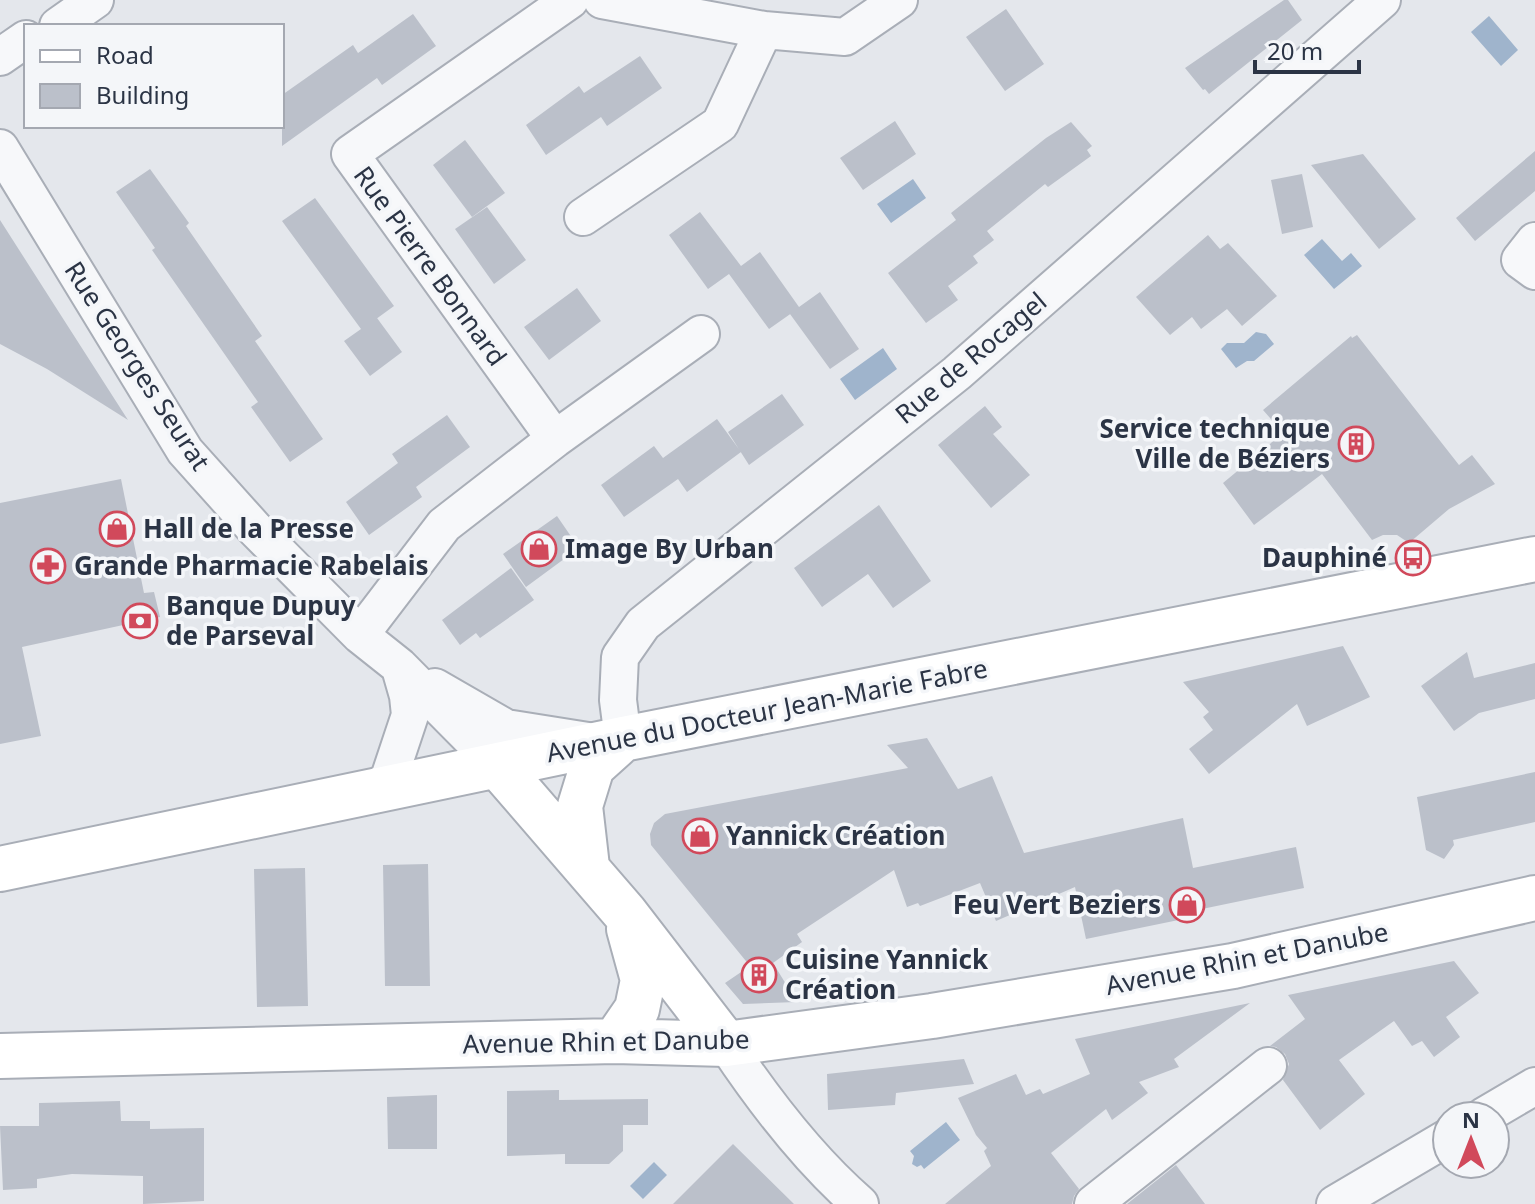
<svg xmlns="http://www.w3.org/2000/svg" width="1535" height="1204" viewBox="0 0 1535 1204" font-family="'Noto Sans',sans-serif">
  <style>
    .water { fill: #9fb4cc }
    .building { fill: #bbc0ca }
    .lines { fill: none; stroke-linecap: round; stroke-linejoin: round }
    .street-casing { stroke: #a9aeb7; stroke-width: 40 }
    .secondary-casing { stroke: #a9aeb7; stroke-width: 48 }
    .street { stroke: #f7f8fa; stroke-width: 36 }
    .secondary { stroke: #fff; stroke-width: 44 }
    .labels { text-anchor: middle; stroke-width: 7; stroke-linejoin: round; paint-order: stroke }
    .street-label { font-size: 26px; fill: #2b3445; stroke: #f4f6f9 }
    .poi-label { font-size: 26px; font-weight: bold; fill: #2b3445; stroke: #f4f6f9; text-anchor: start }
  </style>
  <rect width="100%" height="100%" fill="#e4e7ec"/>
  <path class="water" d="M1489,16L1518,50L1501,66L1471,32Z
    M913,179L926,198L891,223L877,204Z
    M1322,239L1342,261L1351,253L1362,266L1334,289L1304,255Z
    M1256,332L1266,334L1274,344L1254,361H1247L1236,368L1221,349L1227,343H1244Z
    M883,348L897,369L855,400L840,379Z
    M946,1122L960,1140L924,1169L921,1165L917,1167L912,1164L914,1156L910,1151Z
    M654,1162L667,1175L643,1199L630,1186Z"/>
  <path class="building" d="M1284,0H1288L1302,20L1209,94L1205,89L1203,90L1185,68Z
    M1006,9L1044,64L1005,91L966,37Z
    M413,14L436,46L382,85L377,78L282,146V95L353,45L358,53Z
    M640,56L662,88L607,126L601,117L546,155L526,125L579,86L584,93Z
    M895,121L916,154L863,190L840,158Z
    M1071,122L1092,146L1087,150L1091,156L1048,187L1045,184L987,231L994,240L973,256L978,263L948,286L958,300L926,323L888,273L956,220L951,213L1046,138Z
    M465,140L505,193L472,217L433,165Z
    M1535,151V191L1475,241L1456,218Z
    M1363,154L1416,219L1379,249L1311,165Z
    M150,169L189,223L186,226L262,336L255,341L323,439L290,462L251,407L258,402L152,250L155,248L116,192Z
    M1302,174L1313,227L1282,234L1271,180Z
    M315,198L394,306L372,322L377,318L402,352L370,376L344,341L361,329L282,221Z
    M487,207L526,260L494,284L455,229Z
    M700,212L741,266L760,252L799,307L820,292L859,349L830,369L790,314L796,310L769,329L729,274L708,289L669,235Z
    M0,220L62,317L128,420L47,369L0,344Z
    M1208,235L1220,249L1228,243L1277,296L1242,326L1227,309L1201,329L1192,317L1170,335L1136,297Z
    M577,288L601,321L549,360L524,327Z
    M1357,335L1459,465L1472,455L1495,484L1449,509L1409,543L1397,535H1383L1372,540L1322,474L1254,525L1223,483L1283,433L1263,410L1351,336L1352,338Z
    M782,394L804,425L749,465L728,432Z
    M985,406L1002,427L993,434L1030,475L991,508L938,445Z
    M447,415L470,447L416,487L422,497L369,535L346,502L398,463L392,454Z
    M717,419L741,452L687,492L678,479L624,517L601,485L654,446L663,458Z
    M121,479L144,593L154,592L160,617L22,647L41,736L0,744V503Z
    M879,505L931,581L893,608L868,574L822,607L794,568Z
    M557,516L579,548L526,587L503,554Z
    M511,568L534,600L480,638L476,633L460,645L442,620Z
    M1343,646L1370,697L1307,726L1297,704L1209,774L1189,749L1213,730L1203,717L1209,712L1183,682Z
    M1467,652L1474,678L1535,663V699L1479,713L1454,731L1421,686Z
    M927,738L958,789L992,776L1024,853L1183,818L1193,868L1296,847L1304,888L1202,909L1203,915L1086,939L1075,887L996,921L980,883L920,906L918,903L907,907L894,870L797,934L802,942L773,963L797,1002L743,1004L725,983L750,966L651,845L650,834L654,823L665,814L908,768L887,745Z
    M1535,772V822L1453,840L1454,845L1444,859L1426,850L1417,797Z
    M428,864L430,986H385L383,865Z
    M305,868L308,1006L257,1007L254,869Z
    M1454,961L1479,993L1446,1017L1460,1037L1434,1057L1422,1041L1412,1046L1394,1021L1339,1060L1365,1094L1320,1130L1283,1080L1289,1064L1285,1054L1276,1047L1270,1046L1305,1019L1288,995Z
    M1250,1003L1174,1059L1179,1067L1139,1082L1148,1093L1112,1120L1106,1109L1051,1153L1079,1189L1074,1196L1072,1204H945L991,1166L984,1151L987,1148L976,1135L958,1098L1016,1074L1026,1095L1040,1089L1043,1094L1090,1074L1075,1039Z
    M964,1059L974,1084L896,1093L895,1105L828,1110L827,1074Z
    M559,1090V1100L648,1099V1125H623V1151L609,1164H565V1154L507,1156V1091Z
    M437,1095V1149H388L387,1097Z
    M120,1101L121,1121H150V1129L204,1128V1201L143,1204V1176L72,1174L37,1179V1188L3,1190L0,1126H39V1103Z
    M733,1144L794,1204H673Z
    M1176,1165L1205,1204H1127Z"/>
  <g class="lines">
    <g class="street-casing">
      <path id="street" d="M602,0L764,30L845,37L899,0
        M58,26L95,0
        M0,57L26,39
        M0,148L185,451L255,529L360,635L399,666L498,766
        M583,217L720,124L764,30
        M1535,241L1520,260L1535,271
        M555,439L350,154L570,0
        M360,635L444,525L555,439L701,334
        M435,687L506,728L588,741
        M623,739L618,700L620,657L643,624L957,373L1382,0
        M373,792L389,778L410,715L408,696L400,668
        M726,1044C764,1101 808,1159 860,1204
        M1484,1116L1535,1086
        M1093,1204L1268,1066
        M1335,1204L1447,1138"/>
    </g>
    <g class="secondary-casing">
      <path id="secondary" d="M498,766L625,913L726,1044
        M587,867L580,806L592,767L623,739
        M0,869L623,739L1535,559
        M615,1041L637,1009L643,980L629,929
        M0,1056L615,1041L726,1044L932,1016L1233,966L1535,898"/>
    </g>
    <use href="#street" class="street"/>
    <use href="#secondary" class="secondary"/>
  </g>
  <defs>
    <g id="building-ring" transform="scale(1.8)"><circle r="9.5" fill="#f4f6f9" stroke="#d1495b" stroke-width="1.5"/><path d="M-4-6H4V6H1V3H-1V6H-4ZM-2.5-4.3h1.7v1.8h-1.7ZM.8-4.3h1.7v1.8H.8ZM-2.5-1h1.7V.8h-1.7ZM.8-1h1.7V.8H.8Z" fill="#d1495b"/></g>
    <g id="shop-ring" transform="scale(1.8)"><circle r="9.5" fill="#f4f6f9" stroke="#d1495b" stroke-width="1.5"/><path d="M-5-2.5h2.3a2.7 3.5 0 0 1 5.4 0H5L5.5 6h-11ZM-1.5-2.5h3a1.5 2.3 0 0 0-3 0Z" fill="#d1495b"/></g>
    <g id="bus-ring" transform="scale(1.8)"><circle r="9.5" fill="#f4f6f9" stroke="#d1495b" stroke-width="1.5"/><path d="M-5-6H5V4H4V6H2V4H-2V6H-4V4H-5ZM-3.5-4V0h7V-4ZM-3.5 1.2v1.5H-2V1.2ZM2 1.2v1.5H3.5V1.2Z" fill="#d1495b"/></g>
    <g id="pharmacy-ring" transform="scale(1.8)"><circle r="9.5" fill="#f4f6f9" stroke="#d1495b" stroke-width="1.5"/><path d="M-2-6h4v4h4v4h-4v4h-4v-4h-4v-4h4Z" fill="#d1495b"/></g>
    <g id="bank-ring" transform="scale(1.8)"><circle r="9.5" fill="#f4f6f9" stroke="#d1495b" stroke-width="1.5"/><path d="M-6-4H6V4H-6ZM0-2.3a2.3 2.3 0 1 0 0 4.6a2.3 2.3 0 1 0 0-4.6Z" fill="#d1495b"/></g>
  </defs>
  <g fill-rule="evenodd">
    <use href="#building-ring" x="1356" y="444"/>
    <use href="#shop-ring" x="117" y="529"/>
    <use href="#shop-ring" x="539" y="549"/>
    <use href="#bus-ring" x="1413" y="558"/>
    <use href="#pharmacy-ring" x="48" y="566"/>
    <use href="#bank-ring" x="140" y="621"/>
    <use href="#shop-ring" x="700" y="836"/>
    <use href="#shop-ring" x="1187" y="905"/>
    <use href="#building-ring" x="759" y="975"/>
  </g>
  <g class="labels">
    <g class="street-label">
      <text transform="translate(430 266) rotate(54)" y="9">Rue Pierre Bonnard</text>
      <text transform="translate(971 358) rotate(-40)" y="9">Rue de Rocagel</text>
      <text transform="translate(137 366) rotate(57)" y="9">Rue Georges Seurat</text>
      <text transform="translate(767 711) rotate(-11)" y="9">Avenue du Docteur Jean-Marie Fabre</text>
      <text transform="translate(1247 959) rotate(-11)" y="9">Avenue Rhin et Danube</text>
      <text transform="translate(606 1042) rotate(-1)" y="9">Avenue Rhin et Danube</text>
    </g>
    <g class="poi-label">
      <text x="1330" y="438" text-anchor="end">Service technique<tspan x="1330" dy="30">Ville de Béziers</tspan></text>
      <text x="143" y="538">Hall de la Presse</text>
      <text x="565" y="558">Image By Urban</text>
      <text x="1387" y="567" text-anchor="end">Dauphiné</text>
      <text x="74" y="575">Grande Pharmacie Rabelais</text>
      <text x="166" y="615">Banque Dupuy<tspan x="166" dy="30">de Parseval</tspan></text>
      <text x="726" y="845">Yannick Création</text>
      <text x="1161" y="914" text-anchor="end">Feu Vert Beziers</text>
      <text x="785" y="969">Cuisine Yannick<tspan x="785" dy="30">Création</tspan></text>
    </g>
  </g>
  <rect x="24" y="24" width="260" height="104" fill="#f4f6f9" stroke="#a4a8b1" stroke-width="2"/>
  <rect x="40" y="50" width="40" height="12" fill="#ffffff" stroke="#a4a8b1" stroke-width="2"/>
  <text x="96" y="64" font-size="24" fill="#2b3445">Road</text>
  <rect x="40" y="84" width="40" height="24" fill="#bbc0ca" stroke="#a4a8b1" stroke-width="2"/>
  <text x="96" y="104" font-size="24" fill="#2b3445">Building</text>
  <g transform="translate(1471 1140)"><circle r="38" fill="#f4f6f9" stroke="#a4a8b1" stroke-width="2"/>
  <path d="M0-6L14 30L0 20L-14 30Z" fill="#d1495b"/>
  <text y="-12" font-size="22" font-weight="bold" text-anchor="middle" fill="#2b3445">N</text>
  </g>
  <path d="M1255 60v12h104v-12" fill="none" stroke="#2b3445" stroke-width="4"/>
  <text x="1267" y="60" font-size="24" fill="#2b3445" stroke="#f4f6f9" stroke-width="6" paint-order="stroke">20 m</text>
</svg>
